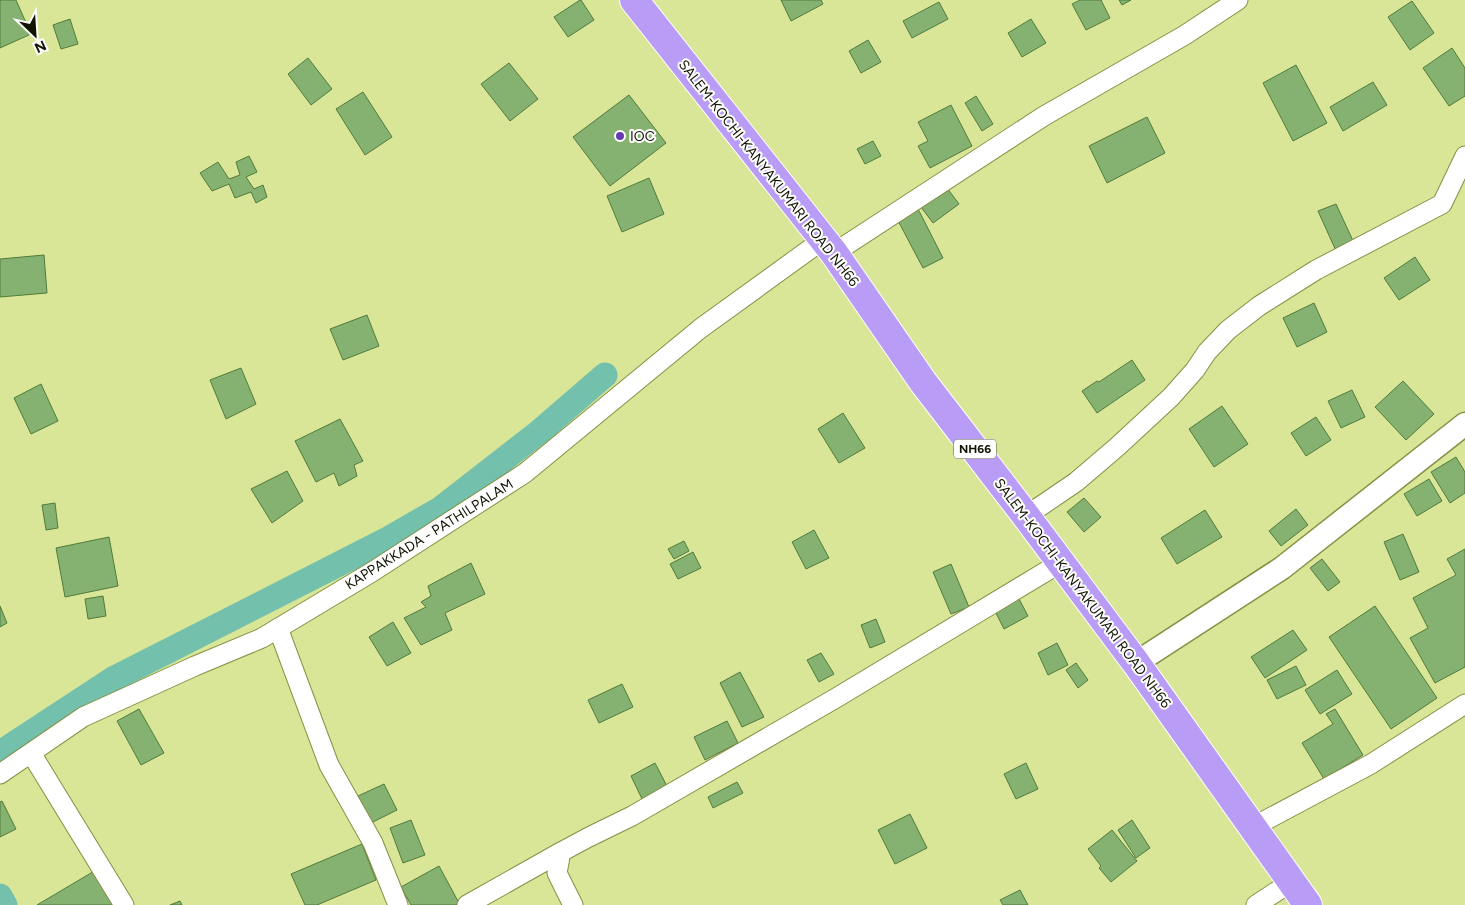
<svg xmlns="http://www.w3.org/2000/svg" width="1465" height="905" viewBox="0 0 1465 905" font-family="Figtree,sans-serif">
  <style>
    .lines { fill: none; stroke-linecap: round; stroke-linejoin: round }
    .canal { stroke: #73c0ad; stroke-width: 25 }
    .building { fill: #85b271; stroke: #517b3c }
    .minor-casing { stroke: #859043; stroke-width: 21 }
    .tertiary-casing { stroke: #859043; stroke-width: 25 }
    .trunk-casing { stroke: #fff; stroke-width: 30 }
    .minor { stroke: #fff; stroke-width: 19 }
    .tertiary { stroke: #fff; stroke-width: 22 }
    .trunk { stroke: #b89cf6; stroke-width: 28 }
    .poi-dot { fill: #683ab2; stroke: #fefefe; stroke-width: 2 }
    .labels { text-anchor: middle; stroke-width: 4; stroke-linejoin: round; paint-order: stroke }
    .shield { fill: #fefefe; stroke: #575a4c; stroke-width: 1 }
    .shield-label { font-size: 12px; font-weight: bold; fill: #101300 }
    .poi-label { font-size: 14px; fill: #101300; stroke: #fefefe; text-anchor: start }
    .street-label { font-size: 14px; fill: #101300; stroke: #fefefe }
  </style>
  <rect width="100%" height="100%" fill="#d9e697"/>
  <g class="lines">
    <path class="canal" d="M0,753L113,679L386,540L440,509L539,432L605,375
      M0,896L5,905"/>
  </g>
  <path class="building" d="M0,0H16L31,34L0,48Z
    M580,0H581L594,20L568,37L554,17Z
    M781,0H821L823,4L791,21Z
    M1080,0H1101L1110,18L1086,30L1072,4Z
    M1119,0H1131L1122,5Z
    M1412,1L1434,33L1410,50L1388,17Z
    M939,2L948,19L912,38L903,21Z
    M70,19L78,44L61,49L53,25Z
    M1031,19L1046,43L1022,57L1008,33Z
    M868,40L881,62L861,73L849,51Z
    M1452,48L1465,68V96L1449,106L1423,68Z
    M308,58L332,89L311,105L288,74Z
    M509,63L538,99L510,121L481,84Z
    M1296,65L1327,123L1293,141L1263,83Z
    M1373,82L1387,105L1343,131L1330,107Z
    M363,92L392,137L365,155L336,109Z
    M629,95L666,143L610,186L573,137Z
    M976,96L993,124L982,131L965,103Z
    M951,105L972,146L930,168L918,146L928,141L918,122Z
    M1147,117L1165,153L1107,183L1089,146Z
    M873,141L881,156L865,164L857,149Z
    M249,156L257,172L246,177L254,189L263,185L267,197L256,203L251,192L235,198L229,184L212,191L200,173L218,162L229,179L240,175L236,162Z
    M649,178L664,214L622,232L607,196Z
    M944,184L959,204L933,223L918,203Z
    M1336,204L1355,245L1337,253L1318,211Z
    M916,205L943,258L923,268L895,215Z
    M44,255L47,293L0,297V259Z
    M1415,257L1430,280L1399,300L1384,278Z
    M1314,303L1327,332L1297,347L1283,318Z
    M367,315L379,346L343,360L330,329Z
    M1132,360L1145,380L1097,413L1082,391L1097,381L1099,382Z
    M241,368L256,404L226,419L210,380Z
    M1403,381L1434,414L1406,440L1375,407Z
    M41,384L58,421L31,434L14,398Z
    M1352,390L1365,417L1341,428L1328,401Z
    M1222,406L1248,444L1214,467L1189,429Z
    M843,413L865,448L839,463L818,429Z
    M1316,417L1331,440L1306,456L1291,433Z
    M340,419L363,461L354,465L357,476L339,486L334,473L316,482L295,441Z
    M1456,457L1465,472V493L1450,503L1431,472Z
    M287,471L303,501L272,523L251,489Z
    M1429,479L1442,501L1417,516L1404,494Z
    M1084,498L1101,517L1084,532L1067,512Z
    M55,503L58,528L46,530L42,505Z
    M1296,509L1308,525L1281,546L1269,531Z
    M1205,510L1222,537L1177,564L1161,538Z
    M814,530L829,558L806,569L792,542Z
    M1403,534L1419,572L1400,580L1384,542Z
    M109,537L118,586L65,597L56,548Z
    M684,541L689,551L674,559L668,549Z
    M1465,549V667L1435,683L1410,638L1428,628L1413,598L1456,575L1447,559Z
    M693,552L701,568L678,579L670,564Z
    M1322,559L1340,582L1328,591L1310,568Z
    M471,563L485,594L445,613L452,630L421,645L404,618L426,607L421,602L431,596L428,586Z
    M951,564L969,607L951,614L933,572Z
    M103,596L106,616L88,619L85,599Z
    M1018,597L1028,616L1004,629L994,609Z
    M0,606L7,623L0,627Z
    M1375,606L1437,698L1391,729L1329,637Z
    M876,619L885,642L870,648L861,625Z
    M393,622L411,653L387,666L369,637Z
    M1293,630L1307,650L1265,678L1251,657Z
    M1057,643L1068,665L1048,675L1038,653Z
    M821,653L834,674L819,682L807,660Z
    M1076,663L1088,680L1078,688L1066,670Z
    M1296,666L1306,685L1277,699L1267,680Z
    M1337,670L1352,694L1320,714L1305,690Z
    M740,672L764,717L742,727L720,683Z
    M622,684L633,707L599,723L588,700Z
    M139,709L164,753L141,765L117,721Z
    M1335,709L1363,755L1324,779L1302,743L1333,724L1326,714Z
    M727,721L738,743L705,760L694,737Z
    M655,763L668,788L643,801L631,776Z
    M1026,763L1038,789L1016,799L1004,774Z
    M737,782L743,793L713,808L708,797Z
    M384,784L397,810L371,823L358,796Z
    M2,801L16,829L0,837V802Z
    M910,814L927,848L895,864L878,830Z
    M411,820L425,855L403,863L390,828Z
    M1132,820L1150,848L1136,858L1118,830Z
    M1112,830L1137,861L1111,882L1099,868L1101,866L1088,849Z
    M362,844L376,880L317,905H305L291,874Z
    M439,866L459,903L455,905H411L401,887Z
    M96,870L116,905H37Z
    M1020,890L1028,905H1003L1000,900Z
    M180,901L182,905H170Z"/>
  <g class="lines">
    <g class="minor-casing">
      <path id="minor" d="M834,253L1044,116L1185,35L1238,0
        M1026,516L1076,482L1117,447L1171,397L1195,370L1207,352L1228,330L1259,306L1316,270L1442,204L1465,156
        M278,628L329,765L373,843L398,905
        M31,753L124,905
        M0,774L83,717L195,666L262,638L372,572L525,473L701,328L824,239
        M1253,827L1371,764L1465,704
        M467,905L561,852
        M573,905L557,873L561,852L589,837L632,816L836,698L1060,563
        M1256,905L1291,882"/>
    </g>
    <g class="tertiary-casing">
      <path id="tertiary" d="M1136,663L1282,568L1465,424"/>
    </g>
    <g class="trunk-casing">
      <path id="trunk" d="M634,0L834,253L923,382L1026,516L1136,663L1308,905"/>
    </g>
    <use href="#minor" class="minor"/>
    <use href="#tertiary" class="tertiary"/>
    <use href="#trunk" class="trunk"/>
  </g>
  <circle class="poi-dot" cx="620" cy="136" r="5"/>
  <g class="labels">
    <rect class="shield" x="954" y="439.5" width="42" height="19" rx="4"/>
    <g class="shield-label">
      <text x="975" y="453">NH66</text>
    </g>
    <g class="poi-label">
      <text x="630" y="141">IOC</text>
    </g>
    <g class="street-label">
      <text transform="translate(769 173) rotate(52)" y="5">SALEM-KOCHI-KANYAKUMARI ROAD NH66</text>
      <text transform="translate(429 534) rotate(-32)" y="5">KAPPAKKADA - PATHILPALAM</text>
      <text transform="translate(1083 593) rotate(53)" y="5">SALEM-KOCHI-KANYAKUMARI ROAD NH66</text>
    </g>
  </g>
  <g transform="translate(35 35) rotate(155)" stroke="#fefefe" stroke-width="4" paint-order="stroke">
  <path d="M0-4L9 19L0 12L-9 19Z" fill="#101300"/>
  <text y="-8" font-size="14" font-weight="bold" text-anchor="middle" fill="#101300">N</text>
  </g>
</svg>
